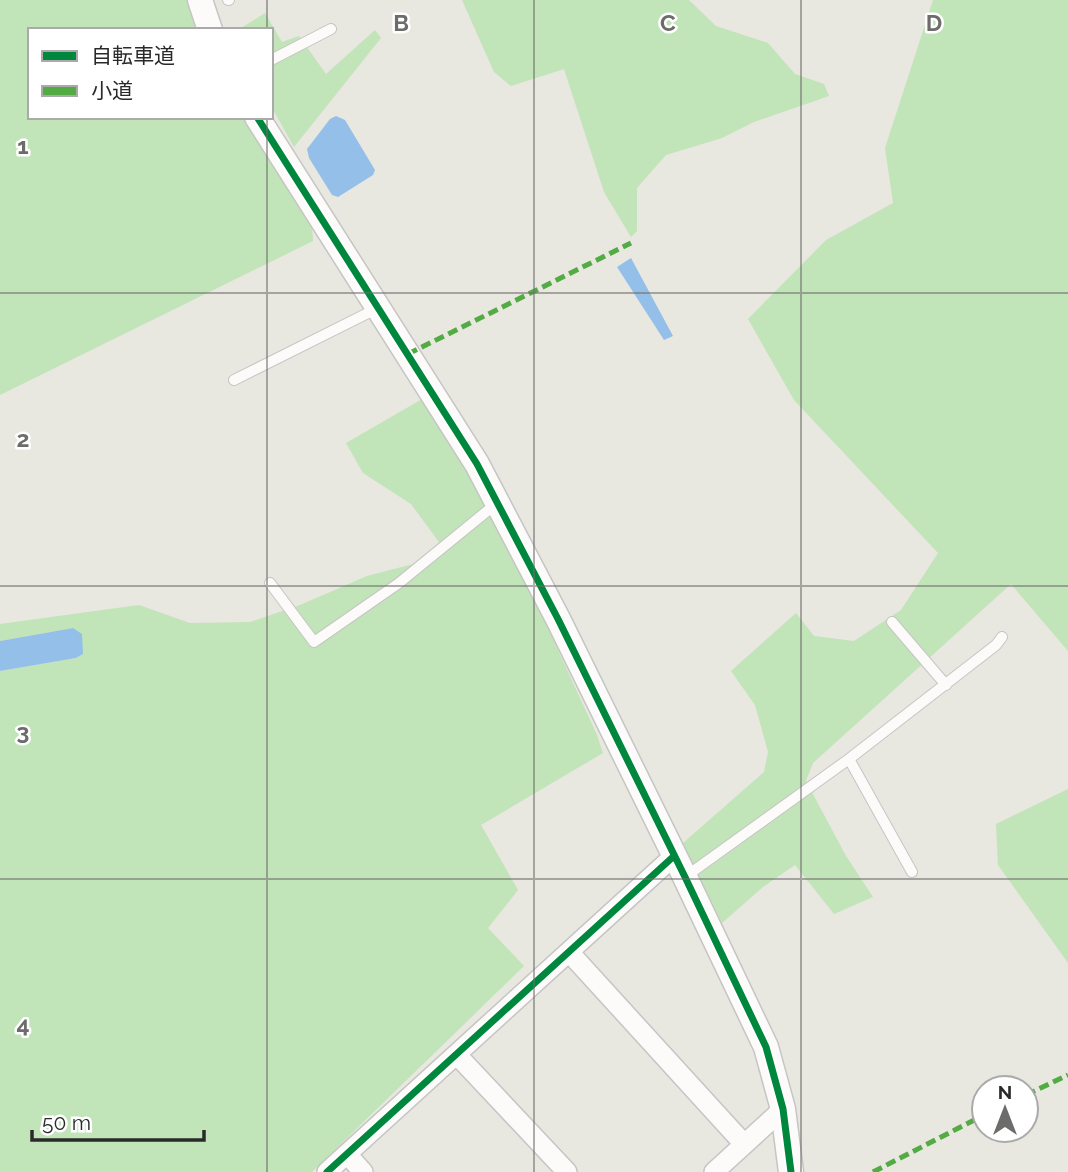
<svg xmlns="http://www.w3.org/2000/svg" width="1068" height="1172" viewBox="0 0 1068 1172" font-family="Raleway,'Noto Sans JP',sans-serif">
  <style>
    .green { fill: #c1e4b9 }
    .water { fill: #94bfe9 }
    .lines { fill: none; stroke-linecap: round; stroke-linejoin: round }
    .service-casing { stroke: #c6c5c5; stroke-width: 12 }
    .minor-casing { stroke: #c6c5c5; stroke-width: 22 }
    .tertiary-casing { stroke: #c6c5c5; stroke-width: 27 }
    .service { stroke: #fcfbfa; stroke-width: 10 }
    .minor { stroke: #fcfbfa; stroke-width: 19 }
    .tertiary { stroke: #fcfbfa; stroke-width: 24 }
    .quiet { stroke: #53ab44; stroke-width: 5; stroke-dasharray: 10 5; stroke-linecap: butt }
    .cycleway-casing { stroke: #fff; stroke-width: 11 }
    .cycleway { stroke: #00873e; stroke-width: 7 }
    .grid { fill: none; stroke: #6c6c6a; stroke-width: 2; stroke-opacity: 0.55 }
    .grid-label { font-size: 23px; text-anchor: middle; font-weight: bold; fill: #6c6c6a; stroke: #fff; stroke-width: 5; stroke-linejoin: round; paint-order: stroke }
  </style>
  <rect width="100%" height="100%" fill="#e8e7e0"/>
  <path class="green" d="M0,0H189L200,30H30V117H247L312,225L313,241L0,395Z
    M462,0H689L716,26L768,43L795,74L824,84L829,96L754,122L722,138L666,155L637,188V231L631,237L604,192L564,69L511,86L494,72Z
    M933,0H1068V651L1011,584L813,763L806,781L846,856L873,897L834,914L795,865L763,887L722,923L683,843L764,772L768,752L755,705L731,671L796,613L814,636L854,641L901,610L938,553L794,400L748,319L826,240L893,203L885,148Z
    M265,13L282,42L299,36L326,74L375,30L381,38L294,147L271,106V30H238Z
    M424,398L476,484L524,576L597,735L603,753L481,825L518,890L488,928L524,966L312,1172H0V671L76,658L83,654L73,628L0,641V624L139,605L190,623L250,622L300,605L367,576L421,562L439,542L411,504L363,473L346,443Z
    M1068,789V963L998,865L996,824Z"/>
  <path class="water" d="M336,116L345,120L375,170L373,175L338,197L332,195L309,158L307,149L330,119Z
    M631,258L673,336L664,340L617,267Z
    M73,628L82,634L83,654L76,658L0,671V641Z"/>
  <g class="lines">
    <g class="service-casing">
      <path id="service" d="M228,0H229
        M271,60L331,29
        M234,380L378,308
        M270,583L314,642L399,583L497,503
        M892,622L946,685
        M849,759L912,872
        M685,877L849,759L996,645L1002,637"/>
    </g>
    <g class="minor-casing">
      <path id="minor" d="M569,952L744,1144
        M457,1055L567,1172
        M347,1154L363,1172
        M327,1172L674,856
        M714,1172L783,1109"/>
    </g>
    <g class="tertiary-casing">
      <path id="tertiary" d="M200,0L210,30
        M257,117L477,464L558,619L685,877L766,1047L783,1109L791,1172"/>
    </g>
    <use href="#service" class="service"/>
    <use href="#minor" class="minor"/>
    <use href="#tertiary" class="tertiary"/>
    <path class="quiet" d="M408,354L631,243
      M1026,1095L1068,1075
      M873,1172L984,1115"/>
    <g class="cycleway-casing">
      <path id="cycleway" d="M257,117L477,464L558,619L685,877L766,1047L783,1109L791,1172
        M327,1172L674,856"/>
    </g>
    <use href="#cycleway" class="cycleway"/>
  </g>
  <path class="grid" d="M267,0V30M534,0V1172M801,0V1172M267,117V1172M0,293H1068M0,586H1068M0,879H1068"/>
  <g class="grid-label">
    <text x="401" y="31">B</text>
    <text x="668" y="31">C</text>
    <text x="934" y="31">D</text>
    <text x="23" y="154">1</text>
    <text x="23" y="447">2</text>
    <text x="23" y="740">3</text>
    <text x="23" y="1033">4</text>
  </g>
  <rect x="28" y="28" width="245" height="91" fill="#ffffff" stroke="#aaaaaa" stroke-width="2"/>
  <rect x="42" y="51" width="35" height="10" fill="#00873e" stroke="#aaaaaa" stroke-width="2"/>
  <text x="91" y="63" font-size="21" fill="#2a2a2a">自転車道</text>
  <rect x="42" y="86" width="35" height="10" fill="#53ab44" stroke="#aaaaaa" stroke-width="2"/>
  <text x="91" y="98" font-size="21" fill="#2a2a2a">小道</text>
  <g transform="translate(1005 1109)"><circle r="33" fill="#ffffff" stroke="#aaaaaa" stroke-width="2"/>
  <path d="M0-5L12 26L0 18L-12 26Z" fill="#6c6c6a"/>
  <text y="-10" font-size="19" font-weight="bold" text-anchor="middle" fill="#2a2a2a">N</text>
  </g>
  <path d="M32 1130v10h172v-10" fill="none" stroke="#2a2a2a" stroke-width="3.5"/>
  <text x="42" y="1130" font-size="21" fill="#2a2a2a" stroke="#ffffff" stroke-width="5" paint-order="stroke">50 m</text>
</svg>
